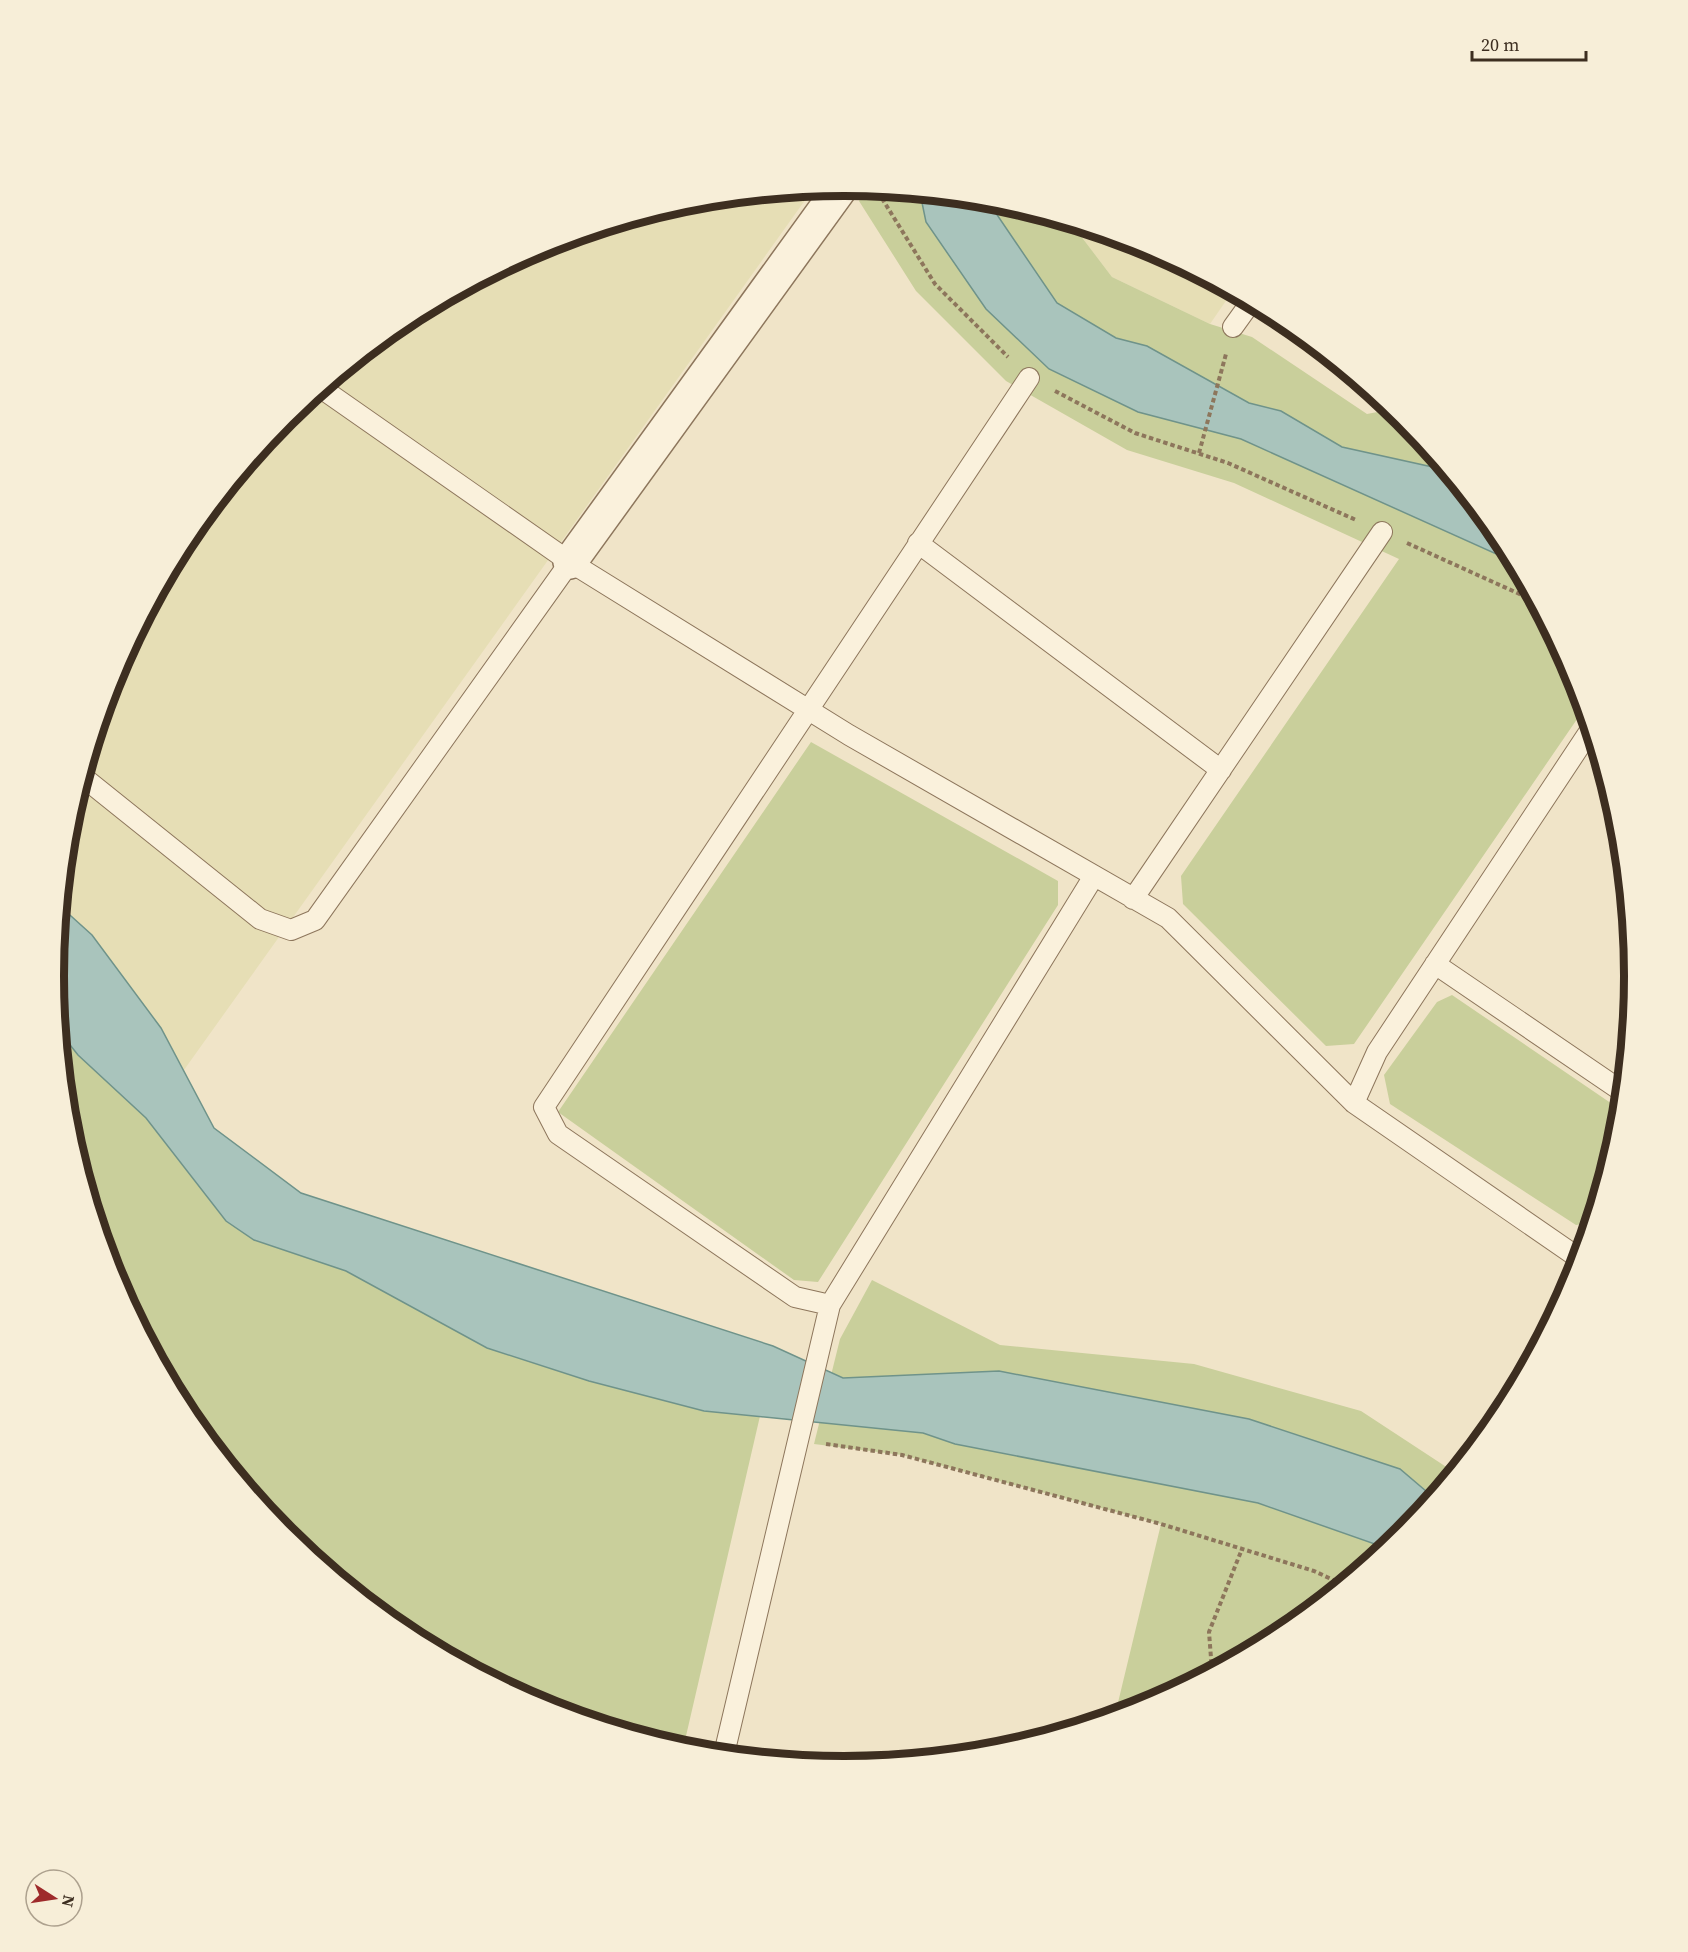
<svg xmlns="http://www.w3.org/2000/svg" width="1688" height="1952" viewBox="0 0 1688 1952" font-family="'Source Serif 4',serif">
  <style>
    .farmland { fill: #e6deb5 }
    .green { fill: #c9cf9b }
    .water { fill: #a9c4bc; stroke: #6f938a; stroke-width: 1.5 }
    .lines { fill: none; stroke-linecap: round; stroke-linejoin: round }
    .service-casing { stroke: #8d765c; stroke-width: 22 }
    .minor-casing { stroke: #8d765c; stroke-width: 36 }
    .path { stroke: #8d765c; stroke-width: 4; stroke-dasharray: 4.5 3; stroke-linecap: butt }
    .service { stroke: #faf1dc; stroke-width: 20 }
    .minor { stroke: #faf1dc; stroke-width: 33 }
    .rim { fill: none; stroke: #3d2e20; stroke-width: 8 }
  </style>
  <rect width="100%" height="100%" fill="#f0e4c8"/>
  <path class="farmland" d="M813,189L184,1070L161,1028L92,935L61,907L69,822L114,673L187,537L286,417L405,319L542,246L690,201Z
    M1071,223L1147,246L1232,292L1210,324L1112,277Z"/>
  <path class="green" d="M868,188L998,201L1071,223L1112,277L1210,324L1252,337L1367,414L1393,409L1403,418L1501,537L1574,674L1584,709L1354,1044L1326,1046L1183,904L1181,876L1399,559L1234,483L1127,450L1006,381L916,291L859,201Z
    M811,742L1058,881V905L818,1282L794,1280L558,1112Z
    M1452,995L1621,1110L1619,1130L1591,1223L1576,1225L1390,1104L1384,1075L1437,1002Z
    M59,1031L78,1055L146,1118L226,1221L254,1240L346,1271L488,1348L589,1381L704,1411L760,1416L683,1749L541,1706L405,1633L285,1534L187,1415L114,1278L69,1130Z
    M872,1280L1000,1345L1194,1364L1361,1411L1454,1472L1402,1535L1283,1633L1146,1706L1115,1715L1161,1524L902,1455L814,1444L840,1339Z"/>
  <path class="water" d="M920,193L987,200L1057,303L1116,338L1147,346L1249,403L1281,411L1342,447L1446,470L1501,537L1514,562L1241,439L1138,412L1049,369L986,309L926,222Z
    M61,907L92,935L161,1028L214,1128L301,1193L773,1346L843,1378L999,1371L1249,1419L1400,1469L1433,1497L1402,1535L1386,1548L1258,1503L955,1444L923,1433L704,1411L589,1381L487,1348L346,1271L254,1240L226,1221L146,1118L78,1055L59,1031L54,976Z"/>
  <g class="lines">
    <g class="service-casing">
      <path id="service" d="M1233,327L1251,302
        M321,388L570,562L849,735L1168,918L1354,1103L1580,1259
        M918,543L1221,770
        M83,777L260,919L291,930L315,920L570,562
        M1133,899L1382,532
        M1435,964L1623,1092
        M1354,1103L1377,1052L1591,729
        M830,1305L795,1297L558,1134L544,1107L1029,378
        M724,1754L830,1305L1094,876"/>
    </g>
    <g class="minor-casing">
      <path id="minor" d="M570,562L842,186"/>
    </g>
    <path class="path" d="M878,192L935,284L1008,357
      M1055,391L1135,433L1228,463L1356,520
      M1199,453L1226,354
      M1407,543L1535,601
      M826,1444L902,1455L1161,1524L1314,1571L1342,1584
      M1212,1671L1209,1632L1242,1549"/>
    <use href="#service" class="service"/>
    <use href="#minor" class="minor"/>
  </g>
  <path d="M0 0H1688V1952H0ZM64 976a780 780 0 1 1 1560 0a780 780 0 1 1-1560 0Z" fill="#f7eed8" fill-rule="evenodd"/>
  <path class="rim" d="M64 976a780 780 0 1 1 1560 0a780 780 0 1 1-1560 0Z"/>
  <g transform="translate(54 1898) rotate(102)"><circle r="28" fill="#f7eed8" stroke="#ada18e" stroke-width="1.5"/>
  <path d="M0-4.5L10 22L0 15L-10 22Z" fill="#9e2a2b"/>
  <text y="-9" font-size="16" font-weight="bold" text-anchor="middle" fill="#3d2e20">N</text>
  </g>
  <path d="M1472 51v9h114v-9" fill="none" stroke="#3d2e20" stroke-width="3"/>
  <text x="1481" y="51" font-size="18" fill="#3d2e20" stroke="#f7eed8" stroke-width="4.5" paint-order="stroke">20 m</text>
</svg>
